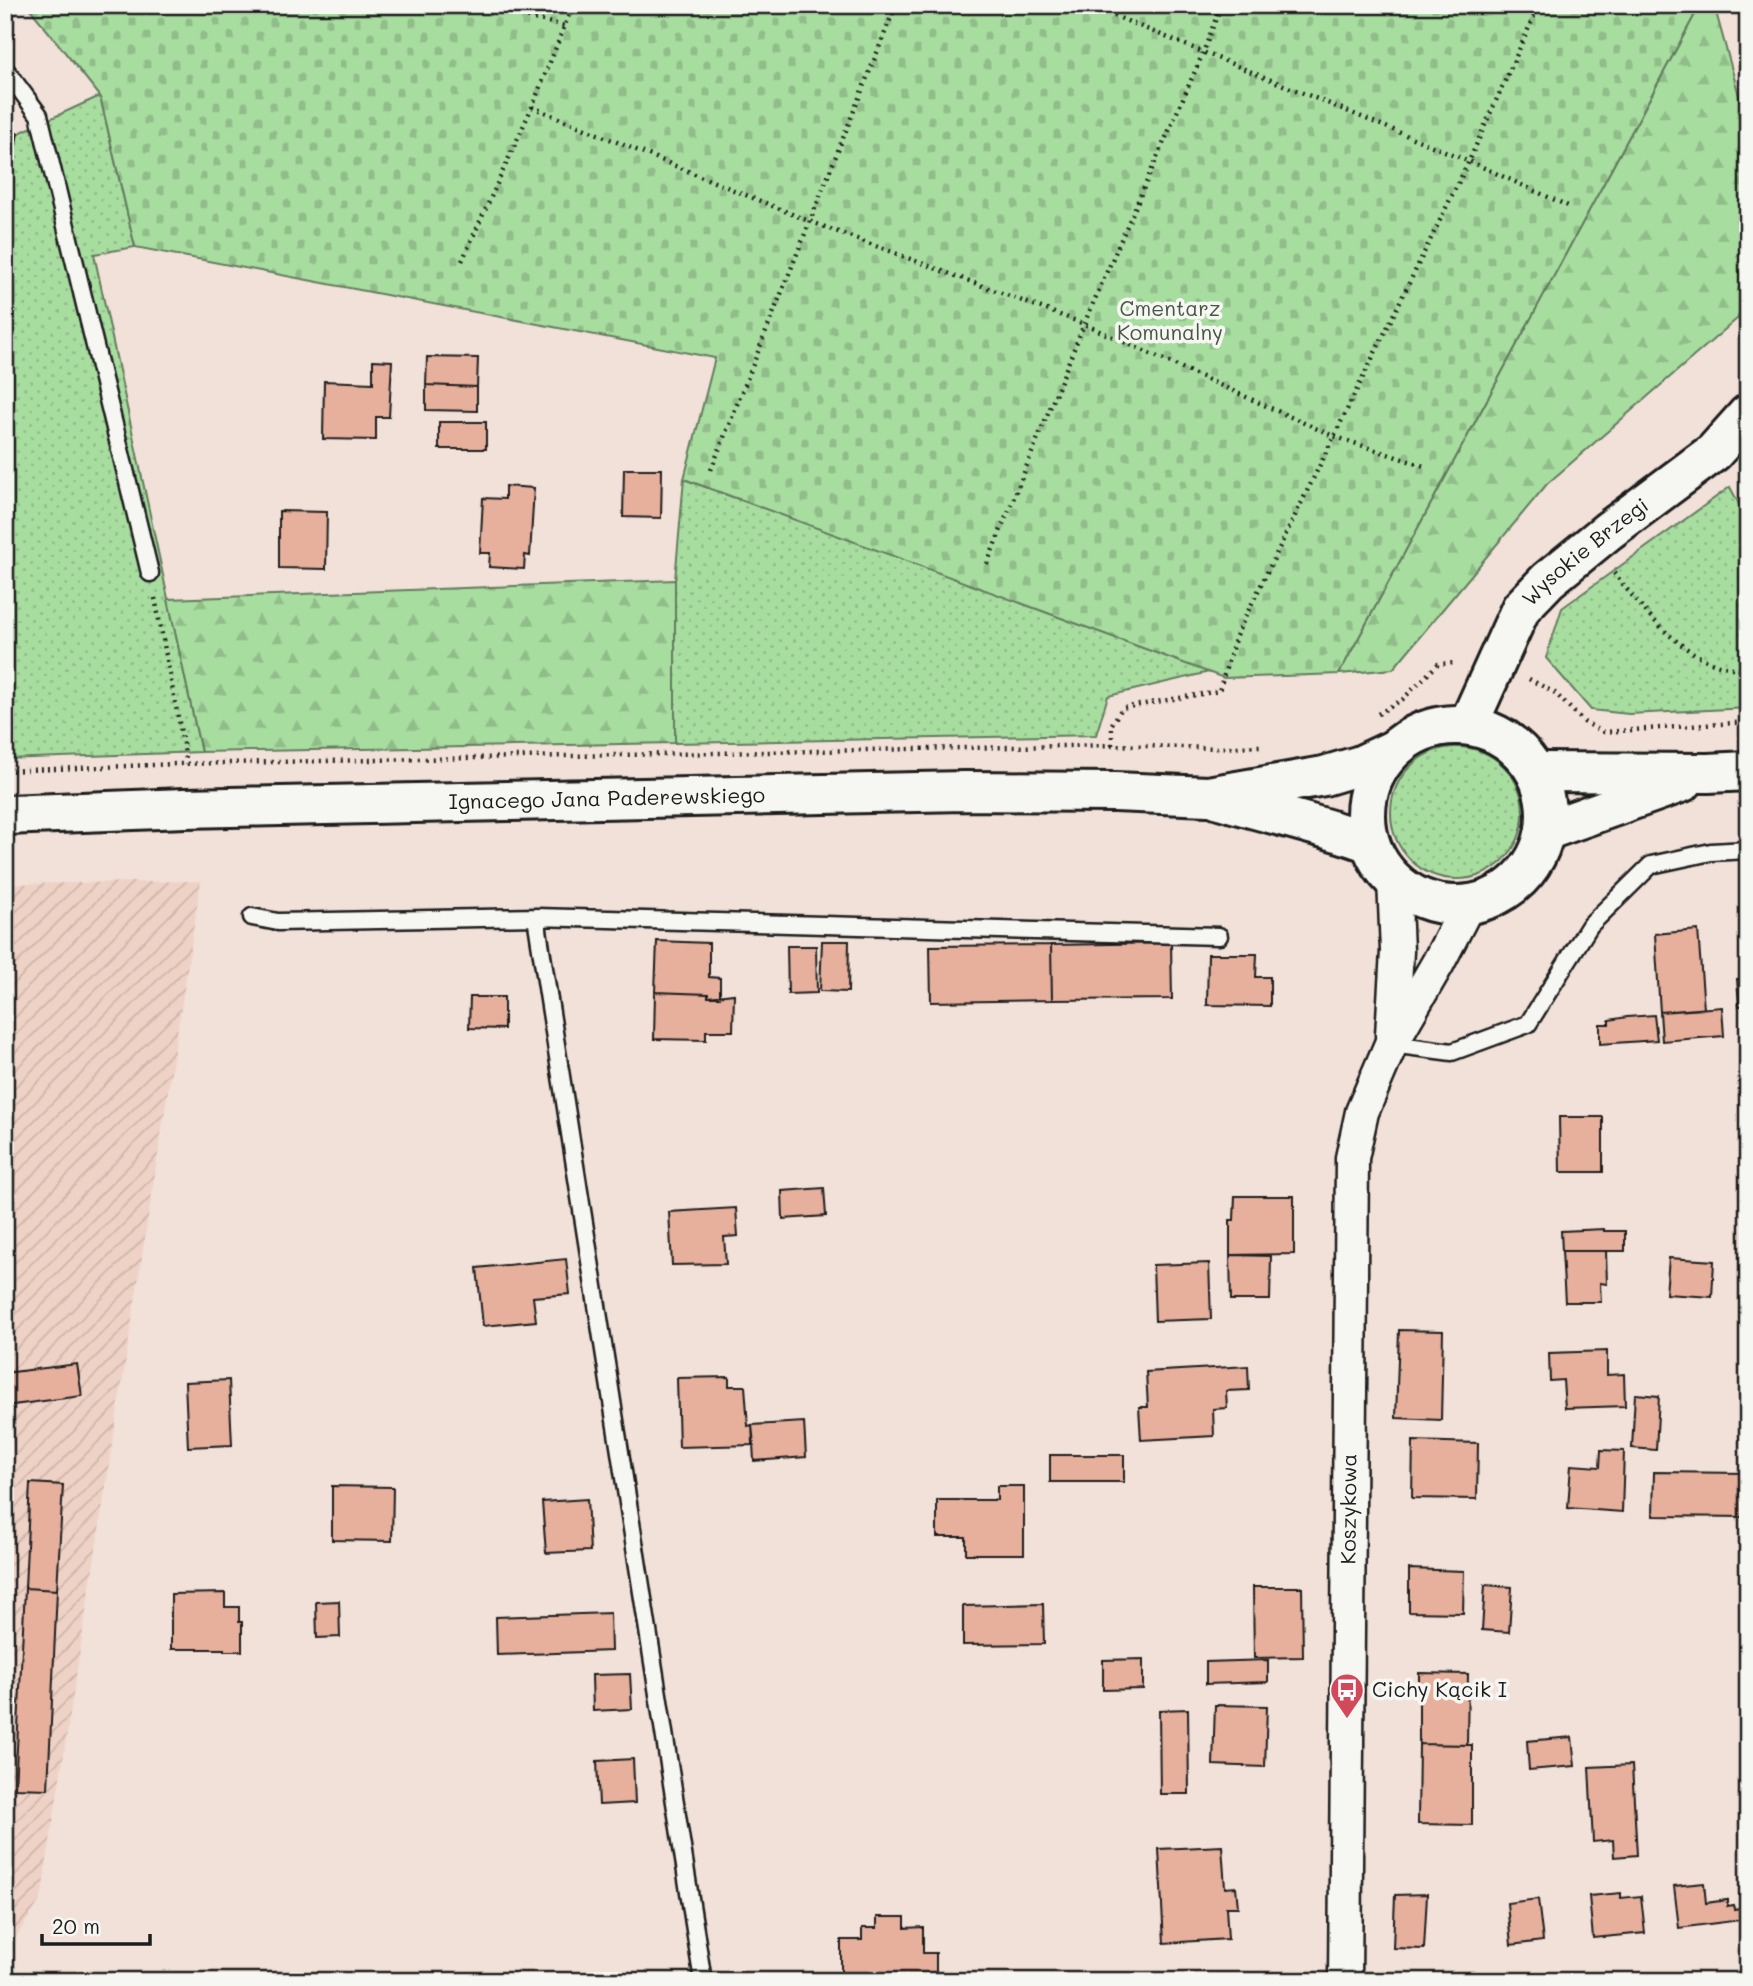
<svg xmlns="http://www.w3.org/2000/svg" width="1753" height="1986" viewBox="0 0 1753 1986" font-family="Mali,sans-serif">
  <style>
    .industrial { fill: url(#industrial-furrows) }
    .grass { fill: url(#grass-dots); stroke: #627c5e; stroke-width: 2 }
    .forest { fill: url(#forest-firs); stroke: #627c5e; stroke-width: 2 }
    .cemetery { fill: url(#cemetery-stones); stroke: #627c5e; stroke-width: 2 }
    .building { fill: #e7b09d; stroke: #1c1c1c; stroke-width: 2 }
    .lines { fill: none; stroke-linecap: round; stroke-linejoin: round }
    .service-casing { stroke: #1c1c1c; stroke-width: 21 }
    .minor-casing { stroke: #1c1c1c; stroke-width: 37 }
    .tertiary-casing { stroke: #1c1c1c; stroke-width: 44 }
    .secondary-casing { stroke: #1c1c1c; stroke-width: 44 }
    .path { stroke: #1c1c1c; stroke-width: 4.5; stroke-dasharray: 2 5; stroke-linecap: butt }
    .service { stroke: #f6f6f2; stroke-width: 16 }
    .minor { stroke: #f6f6f2; stroke-width: 32 }
    .tertiary { stroke: #f6f6f2; stroke-width: 38 }
    .secondary { stroke: #f6f6f2; stroke-width: 38 }
    .labels { text-anchor: middle; stroke-width: 7; stroke-linejoin: round; paint-order: stroke }
    .park-label { font-size: 21px; fill: #465644; stroke: #f6f6f2 }
    .street-label { font-size: 21px; fill: #1c1c1c; stroke: #f6f6f2 }
    .poi-label { font-size: 21px; fill: #1c1c1c; stroke: #f6f6f2; text-anchor: start }
  </style>
  <defs>
    <pattern id="industrial-furrows" width="10" height="10" patternUnits="userSpaceOnUse" patternTransform="scale(1.75)"><rect width="10" height="10" fill="#efd2c6"/><path d="M-1 1l2-2M0 10L10 0M9 11l2-2" fill="none" stroke="#ccb4aa"/></pattern>
    <pattern id="grass-dots" width="8" height="8" patternUnits="userSpaceOnUse" patternTransform="scale(1.75)"><rect width="8" height="8" fill="#a8dda0"/><path d="M2 2h.1M6 6h.1" fill="none" stroke="#90bd89" stroke-width="1.8" stroke-linecap="round"/></pattern>
    <pattern id="forest-firs" width="22" height="20" patternUnits="userSpaceOnUse" patternTransform="scale(1.75)"><rect width="22" height="20" fill="#a8dda0"/><path d="M5 1l3.5 6h-7zM16 11l3.5 6h-7z" fill="#90bd89"/></pattern>
    <pattern id="cemetery-stones" width="16" height="16" patternUnits="userSpaceOnUse" patternTransform="scale(1.75)"><rect width="16" height="16" fill="#a8dda0"/><path d="M2 7V4a2 2 0 0 1 4 0v3zM10 15v-3a2 2 0 0 1 4 0v3z" fill="#90bd89"/></pattern>
  </defs>
  <rect width="100%" height="100%" fill="#f2e1d8"/>
  <filter id="ink" filterUnits="userSpaceOnUse"><feTurbulence type="fractalNoise" baseFrequency=".0143" numOctaves="2"/><feDisplacementMap in="SourceGraphic" scale="14" xChannelSelector="R" yChannelSelector="G"/><feConvolveMatrix kernelMatrix="1 2 1 2 8 2 1 2 1" color-interpolation-filters="sRGB"/></filter>
  <g filter="url(#ink)">
    <path class="industrial" d="M201,881L41,1899L5,1954V884Z"/>
    <path class="grass" d="M100,96L135,247L94,254L201,752L5,759V132L17,134Z
      M684,479L1209,672L1108,696L1096,735L675,743V580Z
      M1730,487L1748,521V708L1629,714L1591,710L1546,658L1562,608Z
      M1391 813a66 66 0 1 1 132 0a66 66 0 1 1-132 0Z"/>
    <path class="forest" d="M1700,5H1714L1748,128V276L1738,318L1547,484L1393,669L1339,674Z
      M675,580V743L201,752L168,599Z"/>
    <path class="cemetery" d="M27,5H1700L1339,674L1224,678L684,479L715,358L135,247L100,96Z"/>
    <path class="building" d="M5,131L18,133L11,167L5,166Z
      M427,357L478,358L477,387L426,385Z
      M373,360L392,361L389,417H376V440L323,439L324,381L373,383Z
      M426,385L477,387V411L426,410Z
      M439,422H486V449H439Z
      M624,469H662L661,518L623,517Z
      M505,486L534,488L530,556L525,555L524,569L489,567L490,553H480L483,498L505,499Z
      M279,511L327,512L326,569L279,568Z
      M1698,930L1704,1009L1660,1012L1655,934Z
      M657,941L709,943V977L720,978V997H708V994L655,992Z
      M822,941H849L848,992L820,991Z
      M1171,943L1172,999L1052,1000L1051,945Z
      M1051,945L1052,1000L931,1002L930,946Z
      M787,946H816L817,993L788,994Z
      M1208,954H1257L1256,977H1270V1006L1207,1005Z
      M1748,978V1006H1739L1737,979Z
      M655,992L708,994V997L734,994L733,1031H706V1040L654,1039Z
      M470,997H504V1029L469,1028Z
      M1722,1007L1724,1036L1662,1041L1660,1012Z
      M1654,1015L1657,1040L1600,1044V1024H1609V1020L1627,1017Z
      M1559,1117H1603V1172H1560Z
      M824,1188L826,1216L783,1219L782,1191Z
      M1235,1196H1294V1254L1230,1255V1220H1234Z
      M736,1208L738,1236L724,1237L726,1264L672,1265L669,1212Z
      M1604,1229V1231H1625V1251H1562L1561,1231Z
      M1562,1251H1606L1607,1284L1600,1283L1601,1302H1565Z
      M1230,1255L1271,1256L1270,1300H1231Z
      M1669,1258L1714,1261L1712,1297L1666,1294Z
      M566,1259L570,1294L533,1297L536,1321L483,1326L477,1268Z
      M1209,1263L1211,1319L1155,1321L1153,1265Z
      M1399,1330L1443,1331L1441,1420L1396,1418Z
      M1607,1351V1375L1624,1374L1625,1406L1565,1408L1563,1380L1550,1381L1549,1353Z
      M77,1364L82,1396L5,1406V1373Z
      M1248,1366L1249,1390L1226,1391L1227,1408L1213,1409L1214,1436L1141,1440L1139,1407H1148L1146,1372Z
      M729,1377V1386H745L748,1426L752,1425L754,1445L679,1447L677,1378Z
      M229,1380L232,1445L188,1447L185,1382Z
      M1635,1394L1659,1396L1656,1450L1632,1448Z
      M804,1422L806,1457L754,1461L752,1425Z
      M1413,1441L1478,1443L1477,1499L1412,1498Z
      M1601,1450L1624,1451L1622,1512L1568,1508L1571,1465L1600,1467Z
      M1050,1455H1124V1482H1050Z
      M1654,1472L1748,1473V1517L1653,1516Z
      M30,1483L63,1485L57,1590L25,1588Z
      M332,1486L393,1487L392,1541L332,1540Z
      M997,1486H1024V1554H966V1537H937V1500H997Z
      M587,1499L590,1551L546,1553L542,1502Z
      M1409,1569L1464,1571L1463,1613L1409,1612Z
      M1485,1585L1512,1587L1509,1632L1482,1630Z
      M1253,1587H1302L1303,1657L1254,1658Z
      M25,1588L57,1590L48,1789L15,1788Z
      M225,1593V1607H239V1622H242V1651H224V1649H171V1594Z
      M339,1601L340,1637L317,1638L316,1602Z
      M1043,1604L1044,1644L963,1645V1606Z
      M610,1613L611,1651L497,1655L496,1617Z
      M1143,1659V1689L1103,1690V1660Z
      M1268,1660V1682L1206,1684V1662Z
      M1419,1673L1468,1674L1467,1745L1419,1744Z
      M630,1674L632,1709L593,1711L592,1675Z
      M1215,1705L1267,1706L1265,1767L1213,1765Z
      M1188,1709L1189,1794H1160L1159,1710Z
      M1572,1737L1575,1766L1529,1770L1527,1741Z
      M1419,1744L1472,1745V1825L1418,1824Z
      M633,1759L635,1803L599,1805L597,1761Z
      M1632,1765L1637,1855L1614,1857L1613,1840L1593,1842L1589,1767Z
      M1222,1846L1225,1888L1236,1887L1238,1907H1226L1228,1939L1164,1943L1159,1849Z
      M1704,1883L1706,1903L1727,1900V1906L1733,1905L1734,1909L1740,1908L1741,1920L1679,1928L1674,1886Z
      M1621,1893V1898L1641,1896L1645,1933L1593,1938L1589,1896Z
      M1427,1894L1424,1949L1393,1948L1395,1895Z
      M1538,1899L1543,1941L1511,1945L1507,1903Z
      M877,1917H905V1928L923,1927V1953H936V1981H841V1940H862V1928H877Z"/>
    <g class="lines">
      <g class="service-casing">
        <path id="service" d="M5,69L39,115L150,573
          M252,917L278,922L536,917L1219,936
          M536,917L703,1981
          M1391,1044L1452,1052L1528,1024L1590,925L1651,865L1711,852L1748,850"/>
      </g>
      <g class="minor-casing">
        <g id="minor">
          <path d="M1392,1035L1397,951L1394,880"/>
          <path id="s1" d="M1345,1981L1352,1158L1362,1112L1391,1044L1438,963L1468,905"/>
        </g>
      </g>
      <g class="tertiary-casing">
        <g id="tertiary">
          <path id="s2" d="M1468,725L1521,608L1548,580L1608,531L1714,452L1748,414"/>
        </g>
      </g>
      <g class="secondary-casing">
        <g id="secondary">
          <circle cx="1456" cy="815" r="90"/>
          <path d="M1536,772L1708,773L1748,771"/>
          <path d="M1217,798C1268,814 1320,824 1370,843"/>
          <path id="s3" d="M5,815L185,808L964,791L1115,792L1208,796L1324,776L1361,765L1393,750"/>
          <path d="M1545,831L1683,782"/>
        </g>
      </g>
      <path class="path" d="M473,5L565,26
        M1088,5L1469,161L1568,206
        M532,107L809,221L1084,324L1333,436L1427,467
        M462,261L532,107L573,5
        M711,470L896,5
        M987,564L1084,324L1203,53L1221,5
        M1614,573C1640,606 1674,649 1716,664C1726,667 1737,669 1748,671
        M155,598L187,764
        M1529,679L1555,693L1584,722L1604,732L1748,722
        M1378,714L1403,699L1438,664L1456,663
        M1112,745V724L1122,708L1219,691L1236,636L1469,161L1539,5
        M5,771L176,764L1112,745L1216,748L1260,746"/>
      <use href="#service" class="service"/>
      <use href="#minor" class="minor"/>
      <use href="#tertiary" class="tertiary"/>
      <use href="#secondary" class="secondary"/>
    </g>
  </g>
  <defs>
    <g id="bus-pin" transform="scale(1.75)"><path d="M0 17L-7.5 6A9.5 9.5 0 1 1 7.5 6Z" fill="#d1495b" stroke="#f6f6f2"/><path d="M-5-6H5V4H4V6H2V4H-2V6H-4V4H-5ZM-3.5-4V0h7V-4ZM-3.5 1.2v1.5H-2V1.2ZM2 1.2v1.5H3.5V1.2Z" fill="#fff"/></g>
  </defs>
  <g fill-rule="evenodd">
    <use href="#bus-pin" x="1347" y="1690"/>
  </g>
  <g class="labels">
    <g class="park-label">
      <text x="1170" y="316">Cmentarz<tspan x="1170" dy="24">Komunalny</tspan></text>
    </g>
    <g class="street-label">
      <text dy="7" stroke="none"><textPath href="#s2" startOffset="214">Wysokie Brzegi</textPath></text>
      <text dy="7" stroke="none"><textPath href="#s3" startOffset="602">Ignacego Jana Paderewskiego</textPath></text>
      <text dy="7" stroke="none"><textPath href="#s1" startOffset="472">Koszykowa</textPath></text>
    </g>
    <g class="poi-label">
      <text x="1372" y="1697">Cichy Kącik I</text>
    </g>
  </g>
  <rect width="1753" height="1986" fill="none" stroke="#f6f6f2" stroke-width="28"/>
  <rect x="14" y="14" width="1725" height="1958" fill="none" stroke="#1c1c1c" stroke-width="2.5" filter="url(#ink)"/>
  <path d="M42 1934v10h108v-10" fill="none" stroke="#1c1c1c" stroke-width="3.5"/>
  <text x="52" y="1934" font-size="21" fill="#1c1c1c" stroke="#f6f6f2" stroke-width="5" paint-order="stroke">20 m</text>
</svg>
